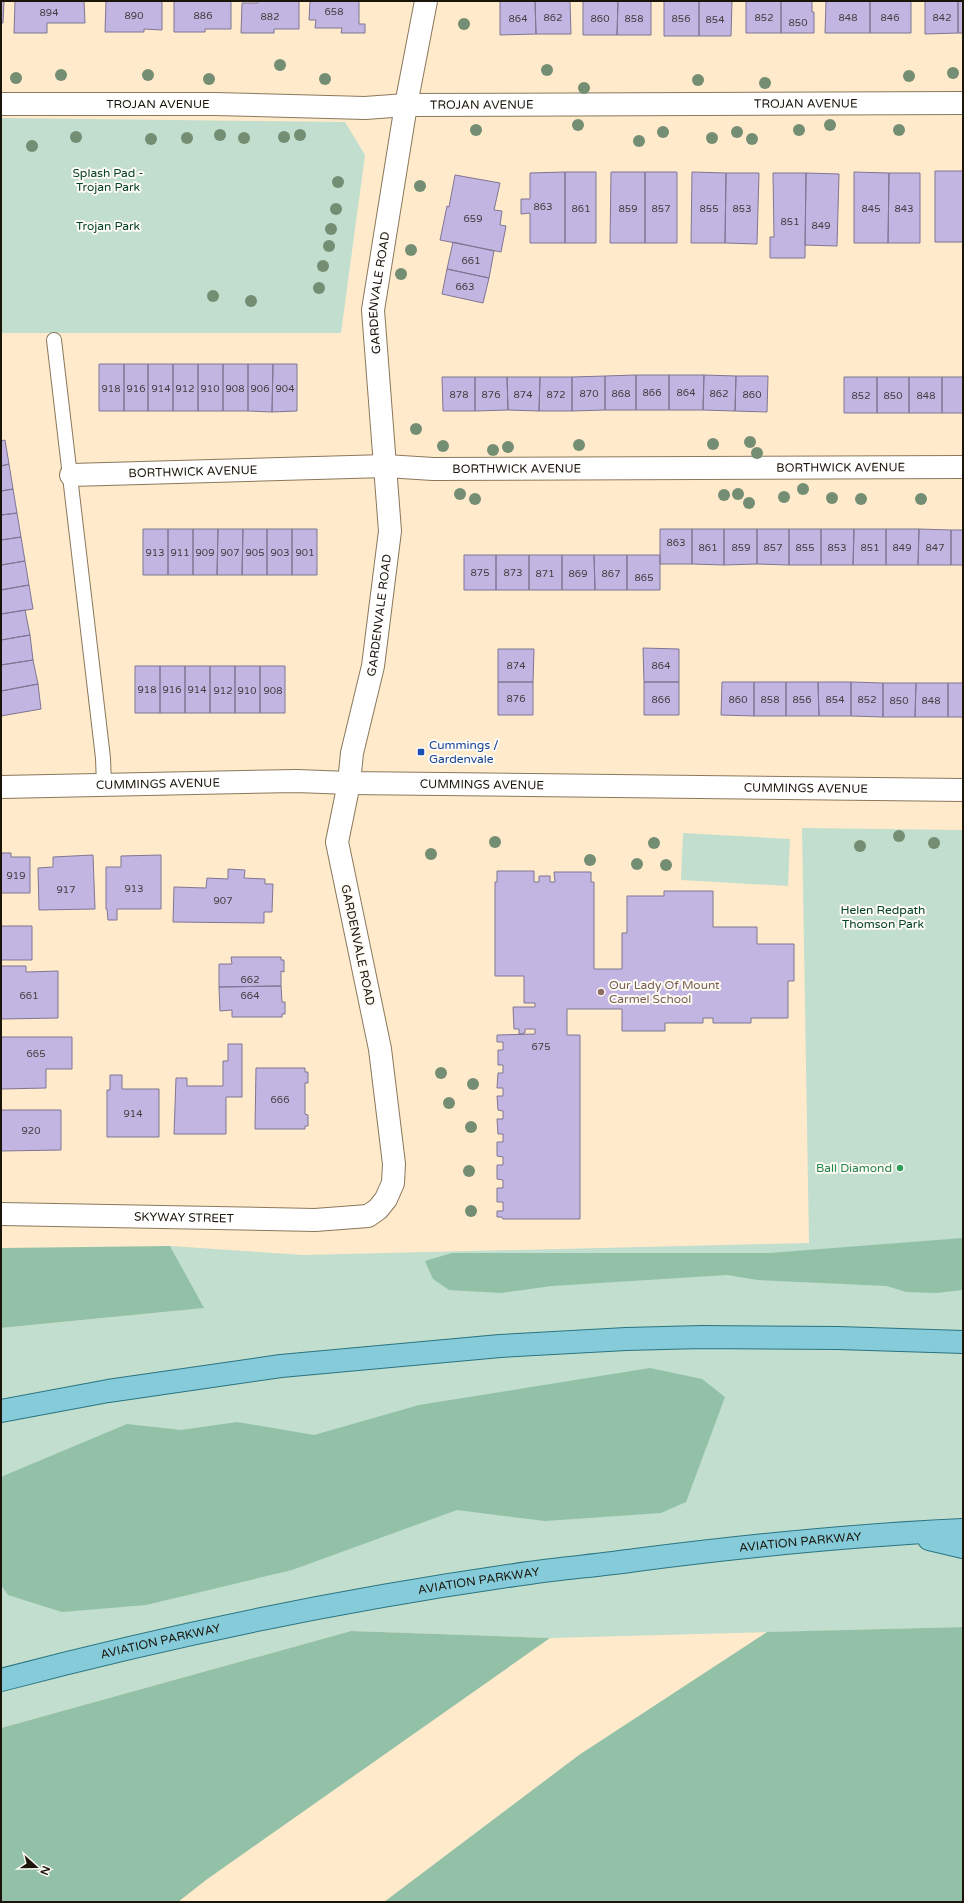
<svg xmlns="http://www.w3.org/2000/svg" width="964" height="1903" viewBox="0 0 964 1903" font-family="'Varela Round',sans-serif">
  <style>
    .green { fill: #c1dece }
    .forest { fill: #92c1a7 }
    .building { fill: #c2b5e1; stroke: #7f7693 }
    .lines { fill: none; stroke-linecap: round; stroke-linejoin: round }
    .service-casing { stroke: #8a785c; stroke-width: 16 }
    .minor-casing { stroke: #8a785c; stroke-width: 24 }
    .tertiary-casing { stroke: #8a785c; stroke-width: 24 }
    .primary-casing { stroke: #2b7480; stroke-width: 24 }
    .service { stroke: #fff; stroke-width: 14 }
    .minor { stroke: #fff; stroke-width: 22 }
    .tertiary { stroke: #fff; stroke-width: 22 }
    .primary { stroke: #85cbd9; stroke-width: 22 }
    .tree { fill: #748e73 }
    .transit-dot { fill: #1a4fb4; stroke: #fefaf4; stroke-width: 1.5 }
    .education-dot { fill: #8d6e63; stroke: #fefaf4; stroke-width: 1.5 }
    .leisure-dot { fill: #2e9e5b; stroke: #fefaf4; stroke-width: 1.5 }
    .labels { text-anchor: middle; stroke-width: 4; stroke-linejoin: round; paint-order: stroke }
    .number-label { font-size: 10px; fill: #443c3f }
    .street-label { font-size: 12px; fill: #1a1409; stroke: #fefaf4 }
    .park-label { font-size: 12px; fill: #03432a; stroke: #fefaf4 }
    .transit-label { font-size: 12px; fill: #164399; stroke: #fefaf4; text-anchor: start }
    .education-label { font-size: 12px; fill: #785e54; stroke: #fefaf4; text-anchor: start }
    .leisure-label { font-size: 12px; fill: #27864d; stroke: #fefaf4; text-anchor: end }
  </style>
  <rect width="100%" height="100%" fill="#ffeacc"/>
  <path class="green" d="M1,118L345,122L365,155L341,333H1Z
    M802,828L963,830V1627L550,1638L351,1631L1,1728V1328L203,1308L170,1246L303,1255L809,1243Z
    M683,833L790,839L788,886L681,880Z"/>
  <path class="forest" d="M963,1238V1290L936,1293L906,1292L887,1286L758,1280L727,1275L552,1286L501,1293L449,1290L433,1279L425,1261L452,1253H769Z
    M170,1246L204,1308L1,1328V1248Z
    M650,1368L702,1379L725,1397L686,1502L661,1513L545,1521L457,1510L292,1570L146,1605L62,1612L8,1595L1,1585V1479L3,1476L127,1424L181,1430L237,1422L314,1435L419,1405Z
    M963,1627V1902H384L579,1755L767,1632Z
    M351,1631L550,1638L206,1880L178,1902H1V1728Z"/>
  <path class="building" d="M1,1H4L3,23H1Z
    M15,1H84L85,23H47V33H14Z
    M106,1H162V30L144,29V32H105Z
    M174,1H231V29H205V32H174Z
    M258,1H299V29H274V33H241L242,3H258Z
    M310,1H359V24H365V33H341L342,28H315L316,20H309Z
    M500,1H535L536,34L500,35Z
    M535,1H570L571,34H536Z
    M583,1H618L617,35H583Z
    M618,1H651V35H617Z
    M664,1H699V36H664Z
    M699,1H732L731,36H699Z
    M746,1H781V33H746Z
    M781,1H812V12H814V33H781Z
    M826,1H870V33H825Z
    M870,1H911V33H870Z
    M925,1H958V33L925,34Z
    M958,1H963V33H958Z
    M935,171H963V242H935Z
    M565,172V243H530V213L521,214V199H530V173Z
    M565,172H596V243H565Z
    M611,172H645V243H610Z
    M645,172H677V243H645Z
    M692,172L726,173L725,243H691Z
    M854,172L889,173L888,243H854Z
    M726,173H759L757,244L725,243Z
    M773,173H806L805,258H770V237H774Z
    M806,173L839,174L837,246L805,245Z
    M889,173H920V243H888Z
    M455,175L500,183L494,210L502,211L500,225L506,226L501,252L440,240L447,206L449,207Z
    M453,242L494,251L489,278L447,269Z
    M447,269L489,278L483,303L442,294Z
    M99,364H124V411H99Z
    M124,364H148V411H124Z
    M148,364H173V411H148Z
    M173,364H198V411H173Z
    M198,364H223V411H198Z
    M223,364H248V411H223Z
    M248,364H273L272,412L248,411Z
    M273,364H297V411L272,412Z
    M636,375H669V410H636Z
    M636,375V410H605V376Z
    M669,375H704L703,410H669Z
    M704,375L736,376L735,411L703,410Z
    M605,376V410L572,411V377Z
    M736,376H768L767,412L735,411Z
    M442,377H475V411H443Z
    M475,377H507L508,410L475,411Z
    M507,377H540L539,411L508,410Z
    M540,377H572V411H539Z
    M844,377H877V413H844Z
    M877,377H909V413H877Z
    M909,377H942V413H909Z
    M942,377H963V413H942Z
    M5,440L9,464L1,466V441Z
    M9,464L13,489L1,491V466Z
    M13,489L17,513L1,515V491Z
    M17,513L21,537L1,540V515Z
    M143,529H168V575H143Z
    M168,529H193V575H168Z
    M193,529H218L217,575H193Z
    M218,529H243L242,575H217Z
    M243,529H267V575H242Z
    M267,529H292V575H267Z
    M292,529H317V575H292Z
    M660,529H692V564H660Z
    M692,529H724V565L692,564Z
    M724,529H757V564L724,565Z
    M757,529H789V565L757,564Z
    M789,529H821V565H789Z
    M821,529H854L853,565H821Z
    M854,529H886V565H853Z
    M886,529H919L918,565H886Z
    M919,529L951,530V565H918Z
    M951,530H963V565H951Z
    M21,537L25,561L1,565V540Z
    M464,555H496V590H464Z
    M496,555H529V590H496Z
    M529,555H562V590H529Z
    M562,555H594L595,590H562Z
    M594,555H627V590H595Z
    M627,555H660V590H627Z
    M25,561L29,585L1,590V565Z
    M29,585L33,609L1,614V590Z
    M25,610L30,635L1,640V614Z
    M30,635L33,660L1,665V640Z
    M643,648L679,649V682H644Z
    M498,649H534L533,682H498Z
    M33,660L38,684L1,691V665Z
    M135,666H160V713H135Z
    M160,666H185V713H160Z
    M185,666H210V713H185Z
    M210,666H235V713H210Z
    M235,666H260V713H235Z
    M260,666H285V713H260Z
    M498,682H533V715H498Z
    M644,682H679V715H644Z
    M722,682H754V716L721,715Z
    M754,682H786V716H754Z
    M786,682H818L819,716H786Z
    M818,682H851V716H819Z
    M851,682L883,683V717L851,716Z
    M883,683H916L915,717H883Z
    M916,683H948V717H915Z
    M948,683H963V717H948Z
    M38,684L41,709L1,716V691Z
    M1,853H11V857H30V893H1Z
    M93,855L95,909L39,910L38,868L53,867V857Z
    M161,855V909H117V920H108L107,909H106V867H121V856Z
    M228,869L245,870L244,878L265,879V884H273L272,912H264V923L173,922L174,887L206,888L207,878L228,879Z
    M497,871H534V882H539V876H550V882H555L554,872H591V882H594V969H622V933H627V896H664V891H713V927H757V944H794V981H788V1018H751V1023H713V1018H703V1023H665V1031H622V1009H567V1035H580V1219H503L502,1217H497V1211H503V1202H497V1188H503V1180L497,1179V1165H503V1157L497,1156V1142H503V1134H498L497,1119H503V1111L498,1110L497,1096H503V1088H497L498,1073H503V1065H498V1050H503V1042H497V1035L535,1034V1029H525V1033L519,1034V1029H514L513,1007H535V1003H524V976H495V882H497Z
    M1,926H32V960H1Z
    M231,957H281V960H284V972L281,971V986L219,987V964H232Z
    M1,966H26V972L58,971V1018L1,1019Z
    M281,986L282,1002H285V1014H282V1017H232V1010L220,1011L219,987Z
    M1,1037H72V1069H46V1088L1,1089Z
    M228,1044H242V1097H226V1134H174L176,1078H187V1086H223V1061H228Z
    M256,1068H305V1072H308V1083H305V1114L308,1115V1126H305V1129H255Z
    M110,1075H122V1089H159V1137H107V1090H110Z
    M1,1110H61V1150L1,1151Z"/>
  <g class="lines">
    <g class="service-casing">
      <path id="service" d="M54,340L103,758L104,784"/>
    </g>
    <g class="minor-casing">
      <g id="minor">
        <path id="s1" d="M1,104H214L365,108L406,105L963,103"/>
        <path id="s2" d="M71,475L386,466L433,469L963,467"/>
        <path id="s3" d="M1,1214L315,1220L368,1216L378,1209L386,1199L393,1183L394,1164L380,1049L337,842L349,783L352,753L373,666L390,531L373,310L406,105L426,1"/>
      </g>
    </g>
    <g class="tertiary-casing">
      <g id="tertiary">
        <path id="s4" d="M1,787L297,781L349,783L963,790"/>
      </g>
    </g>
    <g class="primary-casing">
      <g id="primary">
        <path d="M1,1411L108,1391L281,1366L500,1346L626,1339L702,1337L838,1338L963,1342"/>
        <path d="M929,1539L963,1547"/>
        <path id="s5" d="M1,1680C175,1634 351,1598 529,1573C565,1568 601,1565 636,1560C745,1546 854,1535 963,1530"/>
      </g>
    </g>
    <use href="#service" class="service"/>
    <use href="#minor" class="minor"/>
    <use href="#tertiary" class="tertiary"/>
    <use href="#primary" class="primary"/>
  </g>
  <g class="tree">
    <circle cx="464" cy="24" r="6"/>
    <circle cx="280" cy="65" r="6"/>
    <circle cx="547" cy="70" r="6"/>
    <circle cx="953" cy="73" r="6"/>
    <circle cx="61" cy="75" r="6"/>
    <circle cx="148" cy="75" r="6"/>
    <circle cx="909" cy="76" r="6"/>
    <circle cx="16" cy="78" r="6"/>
    <circle cx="209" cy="79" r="6"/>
    <circle cx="325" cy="79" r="6"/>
    <circle cx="698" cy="80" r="6"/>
    <circle cx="765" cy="83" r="6"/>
    <circle cx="584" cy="88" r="6"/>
    <circle cx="578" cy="125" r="6"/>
    <circle cx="830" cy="125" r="6"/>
    <circle cx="476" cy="130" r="6"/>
    <circle cx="799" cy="130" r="6"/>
    <circle cx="899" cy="130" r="6"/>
    <circle cx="663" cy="132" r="6"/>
    <circle cx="737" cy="132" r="6"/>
    <circle cx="220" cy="135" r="6"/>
    <circle cx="300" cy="135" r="6"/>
    <circle cx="76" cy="137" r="6"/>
    <circle cx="284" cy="137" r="6"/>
    <circle cx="187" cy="138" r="6"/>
    <circle cx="244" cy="138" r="6"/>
    <circle cx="712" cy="138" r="6"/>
    <circle cx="151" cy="139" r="6"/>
    <circle cx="752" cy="139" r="6"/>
    <circle cx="639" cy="141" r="6"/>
    <circle cx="32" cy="146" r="6"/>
    <circle cx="338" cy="182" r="6"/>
    <circle cx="420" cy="186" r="6"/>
    <circle cx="336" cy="209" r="6"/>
    <circle cx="331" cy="229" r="6"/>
    <circle cx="329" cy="246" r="6"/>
    <circle cx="411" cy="250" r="6"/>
    <circle cx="323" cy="266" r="6"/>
    <circle cx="401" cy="274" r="6"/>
    <circle cx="319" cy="288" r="6"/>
    <circle cx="213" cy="296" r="6"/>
    <circle cx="251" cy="301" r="6"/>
    <circle cx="416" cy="429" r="6"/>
    <circle cx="750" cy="442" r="6"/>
    <circle cx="713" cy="444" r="6"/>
    <circle cx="579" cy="445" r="6"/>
    <circle cx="443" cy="446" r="6"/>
    <circle cx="508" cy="447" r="6"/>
    <circle cx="493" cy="450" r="6"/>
    <circle cx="757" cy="453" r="6"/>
    <circle cx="803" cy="489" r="6"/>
    <circle cx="460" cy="494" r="6"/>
    <circle cx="738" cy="494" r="6"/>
    <circle cx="724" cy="495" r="6"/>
    <circle cx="784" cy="497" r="6"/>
    <circle cx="832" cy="498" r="6"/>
    <circle cx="475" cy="499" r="6"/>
    <circle cx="861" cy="499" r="6"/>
    <circle cx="921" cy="499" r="6"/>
    <circle cx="749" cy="503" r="6"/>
    <circle cx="899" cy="836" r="6"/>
    <circle cx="495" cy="842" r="6"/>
    <circle cx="654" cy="843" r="6"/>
    <circle cx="934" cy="843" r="6"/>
    <circle cx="860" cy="846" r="6"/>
    <circle cx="431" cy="854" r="6"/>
    <circle cx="590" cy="860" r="6"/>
    <circle cx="637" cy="864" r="6"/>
    <circle cx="666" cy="865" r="6"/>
    <circle cx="441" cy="1073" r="6"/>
    <circle cx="473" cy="1084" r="6"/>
    <circle cx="449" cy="1103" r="6"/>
    <circle cx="471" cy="1127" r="6"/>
    <circle cx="469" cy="1171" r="6"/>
    <circle cx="471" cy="1211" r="6"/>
  </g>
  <rect class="transit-dot" x="417" y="748" width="8" height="8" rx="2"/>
  <circle class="education-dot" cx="601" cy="992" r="4"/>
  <circle class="leisure-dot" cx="900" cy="1168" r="4"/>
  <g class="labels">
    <g class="number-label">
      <text x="334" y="15">658</text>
      <text x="49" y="16">894</text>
      <text x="134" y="19">890</text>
      <text x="203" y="19">886</text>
      <text x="270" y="20">882</text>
      <text x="553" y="21">862</text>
      <text x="764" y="21">852</text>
      <text x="848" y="21">848</text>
      <text x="890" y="21">846</text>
      <text x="942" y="21">842</text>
      <text x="518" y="22">864</text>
      <text x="600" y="22">860</text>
      <text x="634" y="22">858</text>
      <text x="681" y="22">856</text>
      <text x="715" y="23">854</text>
      <text x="798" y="26">850</text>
      <text x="543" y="210">863</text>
      <text x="581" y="212">861</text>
      <text x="628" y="212">859</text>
      <text x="661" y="212">857</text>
      <text x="709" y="212">855</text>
      <text x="742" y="212">853</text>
      <text x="871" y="212">845</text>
      <text x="904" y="212">843</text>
      <text x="473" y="222">659</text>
      <text x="790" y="225">851</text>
      <text x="821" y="229">849</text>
      <text x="471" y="264">661</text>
      <text x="465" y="290">663</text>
      <text x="111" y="392">918</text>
      <text x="136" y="392">916</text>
      <text x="161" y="392">914</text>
      <text x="185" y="392">912</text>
      <text x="210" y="392">910</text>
      <text x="235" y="392">908</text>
      <text x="260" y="392">906</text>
      <text x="285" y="392">904</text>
      <text x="652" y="396">866</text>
      <text x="686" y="396">864</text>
      <text x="589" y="397">870</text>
      <text x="621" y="397">868</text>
      <text x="719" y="397">862</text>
      <text x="459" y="398">878</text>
      <text x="491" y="398">876</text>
      <text x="523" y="398">874</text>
      <text x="556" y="398">872</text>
      <text x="752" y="398">860</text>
      <text x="861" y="399">852</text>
      <text x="893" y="399">850</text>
      <text x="926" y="399">848</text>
      <text x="676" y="546">863</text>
      <text x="708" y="551">861</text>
      <text x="741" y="551">859</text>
      <text x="773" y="551">857</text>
      <text x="805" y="551">855</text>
      <text x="837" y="551">853</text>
      <text x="870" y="551">851</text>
      <text x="902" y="551">849</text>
      <text x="935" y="551">847</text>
      <text x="155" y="556">913</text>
      <text x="180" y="556">911</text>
      <text x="205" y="556">909</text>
      <text x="230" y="556">907</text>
      <text x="255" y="556">905</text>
      <text x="280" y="556">903</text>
      <text x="305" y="556">901</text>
      <text x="480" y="576">875</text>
      <text x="513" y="576">873</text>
      <text x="545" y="577">871</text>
      <text x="578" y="577">869</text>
      <text x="611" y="577">867</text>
      <text x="644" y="581">865</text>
      <text x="516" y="669">874</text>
      <text x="661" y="669">864</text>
      <text x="147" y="693">918</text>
      <text x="172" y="693">916</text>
      <text x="197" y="693">914</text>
      <text x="223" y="694">912</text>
      <text x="247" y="694">910</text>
      <text x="273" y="694">908</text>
      <text x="516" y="702">876</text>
      <text x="661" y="703">866</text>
      <text x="738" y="703">860</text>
      <text x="770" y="703">858</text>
      <text x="802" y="703">856</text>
      <text x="835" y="703">854</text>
      <text x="867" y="703">852</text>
      <text x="899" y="704">850</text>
      <text x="931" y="704">848</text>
      <text x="16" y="879">919</text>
      <text x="134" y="892">913</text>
      <text x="66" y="893">917</text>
      <text x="223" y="904">907</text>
      <text x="250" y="983">662</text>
      <text x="29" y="999">661</text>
      <text x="250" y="999">664</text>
      <text x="541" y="1050">675</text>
      <text x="36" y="1057">665</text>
      <text x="280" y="1103">666</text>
      <text x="133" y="1117">914</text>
      <text x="31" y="1134">920</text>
    </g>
    <g class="street-label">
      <text dy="4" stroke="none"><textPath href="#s1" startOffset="157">TROJAN AVENUE</textPath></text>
      <text dy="4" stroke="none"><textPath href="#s1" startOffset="805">TROJAN AVENUE</textPath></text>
      <text dy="4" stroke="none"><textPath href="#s1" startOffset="481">TROJAN AVENUE</textPath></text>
      <text dy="4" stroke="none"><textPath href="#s3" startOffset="1311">GARDENVALE ROAD</textPath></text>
      <text dy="4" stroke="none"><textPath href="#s2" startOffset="770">BORTHWICK AVENUE</textPath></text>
      <text dy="4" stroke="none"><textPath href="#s2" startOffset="446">BORTHWICK AVENUE</textPath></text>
      <text dy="4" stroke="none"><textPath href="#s2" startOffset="122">BORTHWICK AVENUE</textPath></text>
      <text dy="4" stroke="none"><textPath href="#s3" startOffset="987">GARDENVALE ROAD</textPath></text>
      <text dy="4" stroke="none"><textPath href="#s4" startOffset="157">CUMMINGS AVENUE</textPath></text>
      <text dy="4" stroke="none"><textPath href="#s4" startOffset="481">CUMMINGS AVENUE</textPath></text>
      <text dy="4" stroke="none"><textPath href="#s4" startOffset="805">CUMMINGS AVENUE</textPath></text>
      <text transform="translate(358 945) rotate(78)" y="4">GARDENVALE ROAD</text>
      <text dy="4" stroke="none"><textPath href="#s3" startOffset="183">SKYWAY STREET</textPath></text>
      <text dy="4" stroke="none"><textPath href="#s5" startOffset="812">AVIATION PARKWAY</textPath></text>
      <text dy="4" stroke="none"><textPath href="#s5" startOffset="488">AVIATION PARKWAY</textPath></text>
      <text dy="4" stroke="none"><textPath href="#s5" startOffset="164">AVIATION PARKWAY</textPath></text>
    </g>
    <g class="park-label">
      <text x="108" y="177">Splash Pad -<tspan x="108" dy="14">Trojan Park</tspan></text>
      <text x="108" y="230">Trojan Park</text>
      <text x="883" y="914">Helen Redpath<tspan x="883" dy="14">Thomson Park</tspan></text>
    </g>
    <g class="transit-label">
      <text x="429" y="749">Cummings /<tspan x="429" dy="14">Gardenvale</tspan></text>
    </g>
    <g class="education-label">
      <text x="609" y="989">Our Lady Of Mount<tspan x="609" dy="14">Carmel School</tspan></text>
    </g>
    <g class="leisure-label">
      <text x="892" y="1172">Ball Diamond</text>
    </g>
  </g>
  <rect width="964" height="1903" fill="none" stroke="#1a1409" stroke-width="4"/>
  <g transform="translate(36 1867) rotate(111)" stroke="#fefaf4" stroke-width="3" paint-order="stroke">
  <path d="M0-3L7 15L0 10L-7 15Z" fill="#1a1409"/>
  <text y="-6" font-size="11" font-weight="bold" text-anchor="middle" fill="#1a1409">N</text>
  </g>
</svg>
